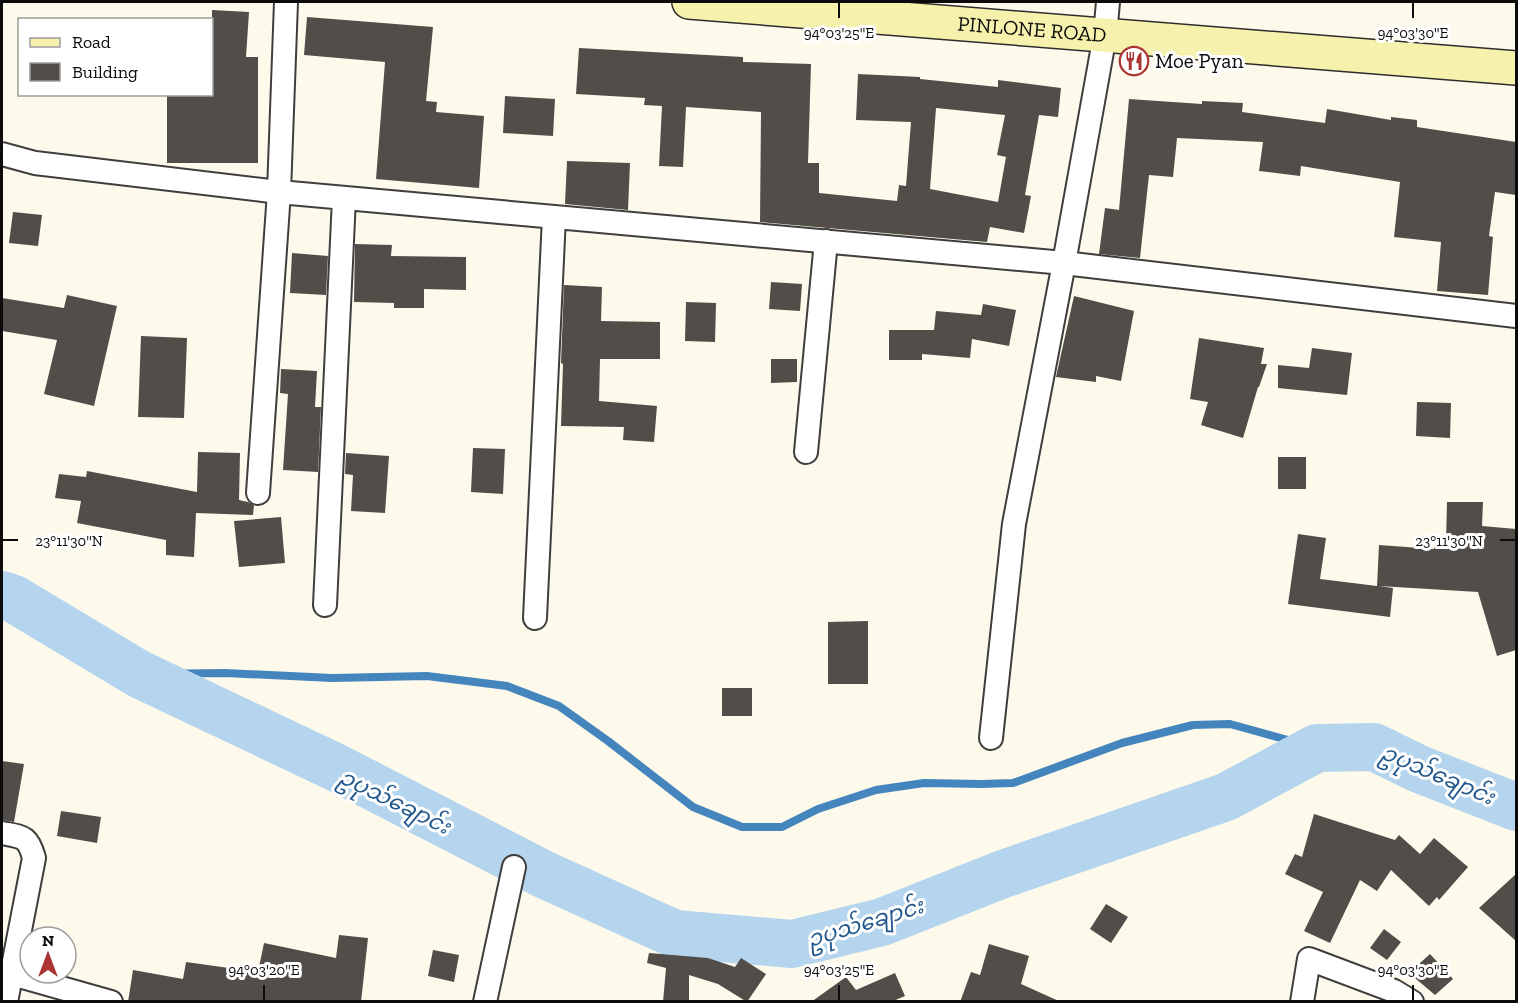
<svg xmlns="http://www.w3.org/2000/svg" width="1518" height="1003" viewBox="0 0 1518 1003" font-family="'Zilla Slab','Noto Sans Myanmar',serif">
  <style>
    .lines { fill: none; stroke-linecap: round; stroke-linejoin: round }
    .stream { stroke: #4585bd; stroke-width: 8 }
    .river { stroke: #b5d5ee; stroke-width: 48 }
    .building { fill: #524d49; fill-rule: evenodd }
    .street-casing { stroke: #3e3e3e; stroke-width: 26 }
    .secondary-casing { stroke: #2d2d2d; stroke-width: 36 }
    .street { stroke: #fff; stroke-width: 22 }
    .secondary { stroke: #f6f2ad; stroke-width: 33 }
    .ticks { fill: none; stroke: #0b0b0b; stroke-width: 2 }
    .labels { text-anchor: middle; stroke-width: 6; stroke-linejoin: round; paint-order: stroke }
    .street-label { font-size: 21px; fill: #0b0b0b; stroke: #fff }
    .poi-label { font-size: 21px; fill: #0b0b0b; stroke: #fff; text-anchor: start }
    .water-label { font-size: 22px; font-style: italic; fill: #23588d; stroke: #fff }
    .ticks-label { font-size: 15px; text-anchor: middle; fill: #0b0b0b; stroke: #fff; stroke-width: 6; stroke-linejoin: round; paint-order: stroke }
  </style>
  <rect width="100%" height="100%" fill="#fdfaeb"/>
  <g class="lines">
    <path class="stream" d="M139,674L225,673L332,678L427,676L507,686L559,706L608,741L693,807L742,827H782L818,809L876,790L924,783L981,784L1013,783L1122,743L1193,725L1230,724L1317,748"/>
    <path class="river" d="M2,595L14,599L139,674L337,768L543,874L675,934L792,944L882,922L1003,874L1226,797L1317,748L1374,747L1419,769L1516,807"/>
  </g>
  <path class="building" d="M212,10L249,12L246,57H258V163H167V94H212Z
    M307,17L433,27L426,101L437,102L436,112L484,116L479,188L376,179L385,62L304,55Z
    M579,48L743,57V62L811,64L808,163H819V193L897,201L899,185L906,186L911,122L856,120L858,74L920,77V79L998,87V80L1061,88L1058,117L1039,115L1025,195L1031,196L1024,233L990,227L987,242L760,222L761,112L686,107L683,167L659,166L662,106L644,105L645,98L576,94ZM936,108L1005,115L997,155L1006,157L998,202L930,189Z
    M505,96L555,99L553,136L503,133Z
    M1129,99L1202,104V101L1243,103L1242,112L1325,123L1327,109L1391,120V117L1417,120V127L1516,142V195L1495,192L1489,236L1493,237L1488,295L1437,291L1441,242L1394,237L1400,182L1301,166L1300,176L1259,171L1263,142L1177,138L1173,177L1149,175L1140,258L1099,254L1105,208L1119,210Z
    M567,161L630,163L628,210L565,204Z
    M13,212L42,215L38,246L9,243Z
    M355,244L392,245L391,256L466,257V290L424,289V308H394V303L354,302Z
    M292,253L328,256L326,295L290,293Z
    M771,282L802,284L800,311L769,309Z
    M564,285L602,287L601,321L660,322V359H600L599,401L657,406L654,442L623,440L624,427L561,426L563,364L561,363Z
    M67,295L117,306L94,406L44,394L57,340L2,331V298L64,308Z
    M1074,296L1134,311L1121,381L1096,376V382L1056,377Z
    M686,302L716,303L715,342L685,341Z
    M983,304L1016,310L1009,346L972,339L970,358L922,354V360H889V330H934L936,311L981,315Z
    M141,336L187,338L184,418L138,417Z
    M1199,338L1264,348L1261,364H1267L1259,387H1258L1243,438L1201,425L1208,402L1190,399Z
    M1312,348L1352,353L1347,395L1278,388V365L1309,368Z
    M771,359H797V382L771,383Z
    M281,369L317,371L315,407H321L318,472L283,470L288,394L280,393Z
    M1417,402L1451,403L1450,438L1416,436Z
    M473,448L505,449L503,494L471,492Z
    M198,452L240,453L239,500L248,502L254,505L253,515L196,513L194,557L166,555V540L77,523L81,501L55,498L59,474L86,477L87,471L197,492Z
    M346,453L389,456L385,513L351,511L353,475L345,474Z
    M1278,457H1306V489H1278Z
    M1447,502H1483L1482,526L1516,529V650L1497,656L1478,592L1379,586L1393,588L1390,617L1288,604L1298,534L1326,538L1320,579L1377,586L1379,545L1434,549L1435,542L1446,543Z
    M281,517L285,563L239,567L234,521Z
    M868,621V684H828V622Z
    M722,688H752V716H722Z
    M2,761L24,764L14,822L2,820Z
    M61,811L101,817L97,843L57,836Z
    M1314,814L1395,840L1399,835L1420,854L1434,838L1468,867L1439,900L1437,897L1429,906L1391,870L1377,891L1360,880L1330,943L1304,931L1323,892L1285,874L1295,854L1302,857Z
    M1516,874V941L1479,908Z
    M1106,904L1128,917L1111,943L1090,929Z
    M1384,929L1401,942L1387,960L1370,948Z
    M339,935L368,938L361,1002H128L133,970L183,979L186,962L258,972L264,943L336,958Z
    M989,944L1029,956L1021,984L1061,1002H960L971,972L980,975Z
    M433,950L459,955L454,982L428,976Z
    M649,953L708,958L735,967L741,958L766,974L747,1002L718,984L689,975V1002H663L666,968L647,963Z
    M1430,954L1453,979L1435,995L1409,973Z
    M895,973L905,996L891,1002H811L846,977L856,990Z"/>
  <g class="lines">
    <g class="street-casing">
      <path id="street" d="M2,154L35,163L279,192L1064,263L1516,316
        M806,452L826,241
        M258,493L279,192L286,2
        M325,605L344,198
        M535,618L554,217
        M991,738L1014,524L1064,263L1105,35L1108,2
        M2,833C23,837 28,836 34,858L6,1002
        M12,974L111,1002
        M485,1002L514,867
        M1302,1002L1309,959L1394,991L1412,1002"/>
    </g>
    <g class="secondary-casing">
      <g id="secondary">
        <path id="s1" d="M689,2L1516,68"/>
      </g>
    </g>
    <use href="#street" class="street"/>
    <use href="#secondary" class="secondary"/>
  </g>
  <path class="ticks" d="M839,3V18M1413,3V18M3,540H18M1500,540H1515M264,985V1000M839,985V1000M1413,985V1000"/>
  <defs>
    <g id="restaurant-ring" transform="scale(1.5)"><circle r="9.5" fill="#fff" stroke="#aa3533" stroke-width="1.5"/><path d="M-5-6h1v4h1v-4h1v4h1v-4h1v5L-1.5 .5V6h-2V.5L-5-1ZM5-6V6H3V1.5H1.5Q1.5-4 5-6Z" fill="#aa3533"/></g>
  </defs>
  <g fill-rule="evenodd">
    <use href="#restaurant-ring" x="1134" y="61"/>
  </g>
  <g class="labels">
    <g class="street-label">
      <text dy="7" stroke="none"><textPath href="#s1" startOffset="344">PINLONE ROAD</textPath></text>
    </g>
    <g class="poi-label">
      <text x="1155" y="68">Moe Pyan</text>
    </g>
    <g class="water-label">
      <text transform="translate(1438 774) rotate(23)" y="8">ဥပုသ်ချောင်း</text>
      <text transform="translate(395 801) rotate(26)" y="8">ဥပုသ်ချောင်း</text>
      <text transform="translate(865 922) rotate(-17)" y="8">ဥပုသ်ချောင်း</text>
    </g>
  </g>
  <g class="ticks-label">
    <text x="839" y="38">94°03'25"E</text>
    <text x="1413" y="38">94°03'30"E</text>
    <text x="69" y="546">23°11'30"N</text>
    <text x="1449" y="546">23°11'30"N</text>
    <text x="264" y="975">94°03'20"E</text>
    <text x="839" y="975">94°03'25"E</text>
    <text x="1413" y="975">94°03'30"E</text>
  </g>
  <rect width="1518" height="1003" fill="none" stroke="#0b0b0b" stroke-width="6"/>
  <rect x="18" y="18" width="195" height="78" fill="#ffffff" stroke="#9d9d9d" stroke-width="1.5"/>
  <rect x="30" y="38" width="30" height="9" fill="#f6f2ad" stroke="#9d9d9d" stroke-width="1.5"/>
  <text x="72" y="48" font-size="18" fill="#0b0b0b">Road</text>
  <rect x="30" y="63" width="30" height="18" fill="#524d49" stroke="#9d9d9d" stroke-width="1.5"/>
  <text x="72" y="78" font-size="18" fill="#0b0b0b">Building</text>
  <g transform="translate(48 955)"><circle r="28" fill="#ffffff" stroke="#9d9d9d" stroke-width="1.5"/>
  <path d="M0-4.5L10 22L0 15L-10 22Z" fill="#aa3533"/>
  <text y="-9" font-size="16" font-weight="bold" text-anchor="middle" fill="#0b0b0b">N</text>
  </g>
</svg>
